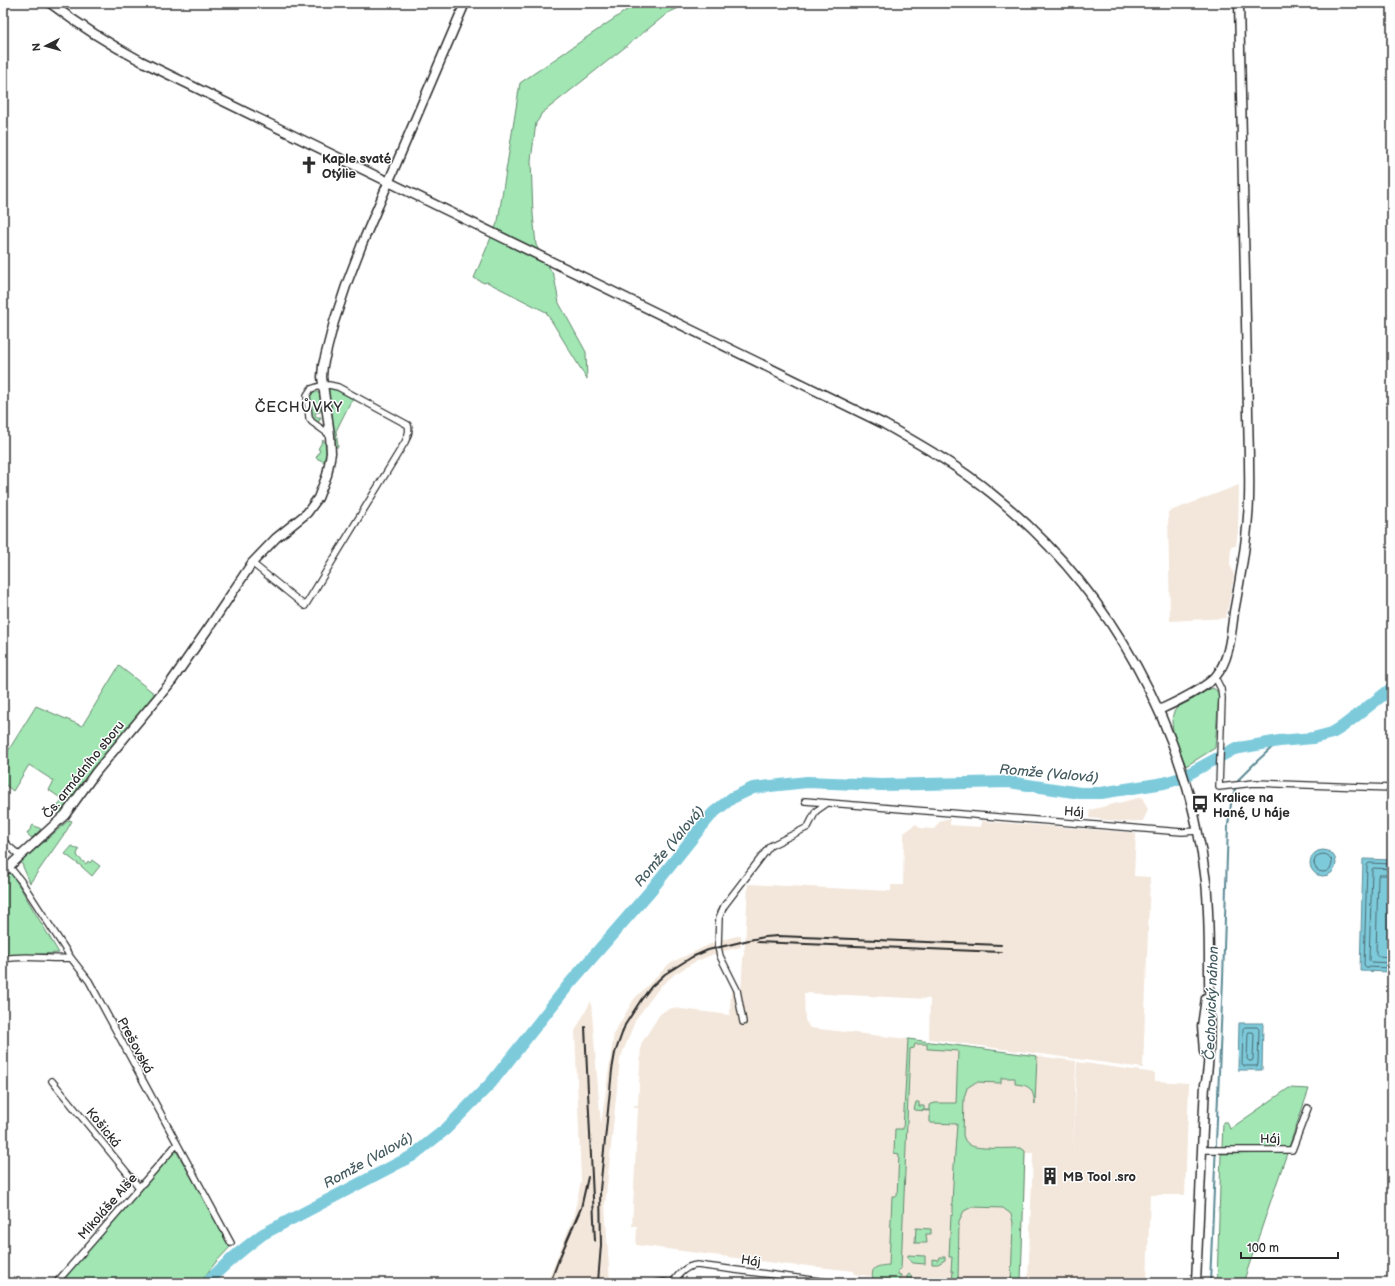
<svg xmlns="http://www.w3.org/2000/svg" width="1395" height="1286" viewBox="0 0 1395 1286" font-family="'Balsamiq Sans',sans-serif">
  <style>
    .built { fill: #f3e7db }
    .green { fill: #a1e6b3; stroke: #66886f }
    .water { fill: #7dcadb; stroke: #5c8a95 }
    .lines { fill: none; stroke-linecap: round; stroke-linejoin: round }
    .shore { stroke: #4c6b71; stroke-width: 1 }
    .stream { stroke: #5c8a95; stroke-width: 2 }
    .river { stroke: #7dcadb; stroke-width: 12 }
    .street-casing { stroke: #2b2b2b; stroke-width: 8 }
    .secondary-casing { stroke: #2b2b2b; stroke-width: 11 }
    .street { stroke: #fff; stroke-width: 5.5 }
    .secondary { stroke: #fff; stroke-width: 8 }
    .rail { stroke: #2b2b2b; stroke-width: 2 }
    .labels { text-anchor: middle; stroke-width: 3; stroke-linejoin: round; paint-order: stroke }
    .poi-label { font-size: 13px; font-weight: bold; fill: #2b2b2b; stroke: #fff; text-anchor: start }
    .street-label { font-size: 13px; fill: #2b2b2b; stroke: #fff }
    .water-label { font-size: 14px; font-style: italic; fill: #445b60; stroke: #fff }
    .quarter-label { font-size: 15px; letter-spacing: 1px; fill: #2b2b2b; stroke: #fff }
  </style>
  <rect width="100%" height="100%" fill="#fff"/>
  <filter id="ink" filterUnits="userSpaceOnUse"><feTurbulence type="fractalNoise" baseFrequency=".025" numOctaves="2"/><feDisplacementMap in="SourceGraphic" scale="8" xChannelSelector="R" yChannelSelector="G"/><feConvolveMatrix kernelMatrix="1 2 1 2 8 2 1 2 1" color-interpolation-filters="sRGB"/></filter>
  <g filter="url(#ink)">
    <path class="built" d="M1239,485L1238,531L1236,546H1231L1230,564L1234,575L1226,618L1170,621L1168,512Z
      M1142,797L1148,810L1143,821L1124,822L1089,818L1090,810Z
      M945,819H950V825L981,827L982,821L1136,833L1134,876L1150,877L1143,1068L929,1039L930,999L804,993L805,1020L810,1028L908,1039L1076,1061L1073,1158L1077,1062L1155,1073V1081L1189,1083L1185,1195H1150L1147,1283H1028L1033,1153H1026L1021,1283H920L854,1274V1271L800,1265L799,1266L790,1265L636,1245L637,1226H632L638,1108H634V1105H638L641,1044L660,1014L666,1010L673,1008L730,1015L731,990H741L743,959L745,945L748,884L891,891V885H903L904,833L916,824L920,828L934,829L940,821Z
      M741,935V947L716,953L693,963L675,974L660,987L636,1019L620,1059L605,1205L610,1283H547L573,1218L581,1181L575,1031L591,1001L601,1125L614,1033L634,999L670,963L717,941Z"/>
    <path class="green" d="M637,3H689L668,13L541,114L539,119L536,123L531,160L533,214L536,245L554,276L559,303L586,352L587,379L546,312L487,282L484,283L474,278L498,221L520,83Z
      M334,387L357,399L351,401L336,431L338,447H333L327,391L330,388Z
      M313,392H317L320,394L321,402L320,412L315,413L316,417H321L318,423L311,418H313L312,412H309C309,405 307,397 313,392Z
      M323,440C327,446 327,455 325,462L316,458L320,450L318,449Z
      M119,666L155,694L89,774L60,814L55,809L63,800L49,790L54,781L29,765L13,791L3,783V759L36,706L82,726Z
      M1213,688L1217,691L1219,694L1215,748L1186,766C1181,753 1167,726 1174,712C1177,706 1185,702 1191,699C1198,695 1205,690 1213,688Z
      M69,820L72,821L67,830L30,883L21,862Z
      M33,825L41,829L32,838L27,834Z
      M72,846L79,850L77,854L78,857L86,864L88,861L90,863L92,860L100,866L92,876L81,866L65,854Z
      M11,872L59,953L3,956V880Z
      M908,1039L1037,1056L1035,1104C1033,1090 1031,1085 1015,1084V1078H1001V1083L976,1082L967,1088L964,1098L963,1135C964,1139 966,1143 970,1145C977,1150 1011,1148 1021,1148L1025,1151L1021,1283H1011L1013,1223L1011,1214L1003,1208L972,1207L964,1211L959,1221L958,1283H907V1276L909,1274L911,1275V1279L952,1281L953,1271H951L952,1257H949L951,1215H953V1205H952C953,1178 955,1151 957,1124L930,1123V1111L914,1110L916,1102H919V1106H924V1110H929V1105L935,1103H956L958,1051L929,1049H927V1044H915L914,1048L910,1049L901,1269L898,1270V1274L901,1275L900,1283H874C869,1267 876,1266 889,1265L892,1196H897L899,1154L894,1153L895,1129H903Z
      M1289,1088L1309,1089L1289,1147H1222L1223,1122H1227L1230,1129Z
      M175,1149L231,1246L215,1263L200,1283H60Z
      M1287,1153L1243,1283H1217L1221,1154Z
      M916,1228L931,1229V1234H926L927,1243H915Z
      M908,1255L925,1256V1264L913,1263L908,1259Z
      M939,1257H945V1260L938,1264H932V1259L938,1260Z"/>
    <path class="water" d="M1310 863a13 13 0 1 1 26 0a13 13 0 1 1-26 0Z
      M1363,859L1392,860V972L1360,971Z
      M1239,1023H1263L1262,1070H1238Z"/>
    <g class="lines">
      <path class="shore" d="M1314 863a9 9 0 1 1 18 0a9 9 0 1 1-18 0Z
        M1392,864L1369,863L1367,865L1364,965L1366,967L1392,968
        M1392,869L1373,868L1372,870L1369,960L1371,962L1392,963
        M1392,875H1379L1378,876L1376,954L1377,956L1392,957
        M1245,1027H1257L1259,1029L1258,1064L1257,1066H1244L1242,1064L1243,1029Z
        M1249,1032H1253L1254,1034L1253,1059L1252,1061H1249L1247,1059L1248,1034Z"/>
      <path class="stream" d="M1210,1283L1223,979L1228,825L1232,797L1239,779L1255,763L1279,741"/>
      <path class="river" d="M207,1283C224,1264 243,1249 263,1234L412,1156L446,1129L491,1083L570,983L651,890L698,831L713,813L732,798L753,788L807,782L882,785L1009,782L1080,793H1101L1164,783L1181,778L1234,749L1279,741L1313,738L1332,733L1342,727L1392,688"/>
      <g class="street-casing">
        <path id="street" d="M252,563L305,606L405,442C408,436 410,431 408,425L338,387L329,385L317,387L311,389L307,395L309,418L312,422L330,435
          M1215,677L1221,689L1222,698L1219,787L1254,783L1392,788
          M805,801L1182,832L1197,831
          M3,841L20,856
          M9,866L21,881L71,958L89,981L231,1243
          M3,959C28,954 48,960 71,958
          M743,1022L737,990L720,956L718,947L719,918L724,906L770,846L808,827L816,811L826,804
          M52,1081L138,1186
          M1202,1150H1292L1308,1108
          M56,1283L177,1144
          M656,1283L664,1282L670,1283
          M672,1283C679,1274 685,1266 697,1265L835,1283"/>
      </g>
      <g class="secondary-casing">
        <path id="secondary" d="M50,3C79,25 109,44 141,61L884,424C921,445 958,466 991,493C1111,589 1188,730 1206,882C1209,911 1209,940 1209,969C1209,1007 1212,1050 1205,1088
          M1159,710C1174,703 1205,689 1216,676C1230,659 1231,633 1234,612C1240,580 1246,548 1248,516C1250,497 1249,478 1249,458L1239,3
          M3,872L65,815L96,772L171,682L212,623L252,563L276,538L307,513L318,498L327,475L331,453L330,435L322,377L323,365L334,322L347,283L362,244L465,3
          M1204,1052L1202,1026L1206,998
          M1196,1283L1205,1084"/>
      </g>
      <use href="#street" class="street"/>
      <use href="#secondary" class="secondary"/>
      <path class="rail" d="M757,942L1001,952
        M585,1027L595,1241
        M598,1282L601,1245L600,1190L612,1070L615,1053L625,1025L641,1000L651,987L665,974L692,957L708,950L749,940L765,937L778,936L1001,945
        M550,1283L559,1259L581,1208L588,1177"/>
    </g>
  </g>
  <defs>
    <g id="church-bare" transform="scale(1.38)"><path d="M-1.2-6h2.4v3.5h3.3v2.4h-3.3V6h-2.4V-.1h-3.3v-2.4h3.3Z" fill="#2b2b2b" stroke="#fff" stroke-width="2.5" paint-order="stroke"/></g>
    <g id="bus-bare" transform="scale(1.38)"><path d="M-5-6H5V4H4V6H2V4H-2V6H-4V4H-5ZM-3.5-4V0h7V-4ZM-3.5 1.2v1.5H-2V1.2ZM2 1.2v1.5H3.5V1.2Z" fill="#2b2b2b" stroke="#fff" stroke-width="2.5" paint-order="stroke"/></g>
    <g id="building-bare" transform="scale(1.38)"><path d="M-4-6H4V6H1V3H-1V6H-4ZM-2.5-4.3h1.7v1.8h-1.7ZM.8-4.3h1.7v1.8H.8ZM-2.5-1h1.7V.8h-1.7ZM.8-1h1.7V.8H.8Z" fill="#2b2b2b" stroke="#fff" stroke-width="2.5" paint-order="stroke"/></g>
  </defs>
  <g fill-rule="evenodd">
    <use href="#church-bare" x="309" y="165"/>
    <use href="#bus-bare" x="1200" y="804"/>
    <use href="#building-bare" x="1050" y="1176"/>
  </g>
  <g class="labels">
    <g class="poi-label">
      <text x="322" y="163">Kaple svaté<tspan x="322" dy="15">Otýlie</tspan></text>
      <text x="1213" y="802">Kralice na<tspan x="1213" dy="15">Hané, U háje</tspan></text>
      <text x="1063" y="1181">MB Tool .sro</text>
    </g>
    <g class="street-label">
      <text transform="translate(83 769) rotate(-51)" y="5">Čs. armádního sboru</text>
      <text transform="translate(1074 811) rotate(4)" y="5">Háj</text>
      <text transform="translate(136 1045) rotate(62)" y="5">Prešovská</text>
      <text transform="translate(104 1127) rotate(51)" y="5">Košická</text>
      <text x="1270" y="1143">Háj</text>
      <text transform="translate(107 1206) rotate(-49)" y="5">Mikoláše Alše</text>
      <text transform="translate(751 1260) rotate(8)" y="5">Háj</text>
    </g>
    <g class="water-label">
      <text transform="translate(1049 773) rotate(5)" y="5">Romže (Valová)</text>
      <text transform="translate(669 846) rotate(-50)" y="5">Romže (Valová)</text>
      <text transform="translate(1211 1003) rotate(-88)" y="5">Čechovický náhon</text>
      <text transform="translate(368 1160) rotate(-29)" y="5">Romže (Valová)</text>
    </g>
    <g class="quarter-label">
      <text x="299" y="412">ČECHŮVKY</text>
    </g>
  </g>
  <rect width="1395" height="1286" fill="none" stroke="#fff" stroke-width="16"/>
  <rect x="8" y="8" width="1379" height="1270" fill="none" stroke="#2b2b2b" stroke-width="1.5" filter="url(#ink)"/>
  <g transform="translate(46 46) rotate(264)" stroke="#ffffff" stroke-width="3" paint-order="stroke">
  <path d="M0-3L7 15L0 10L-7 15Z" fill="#2b2b2b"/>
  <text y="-6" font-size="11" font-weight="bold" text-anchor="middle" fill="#2b2b2b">N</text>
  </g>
  <path d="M1241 1252v6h97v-6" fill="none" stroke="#2b2b2b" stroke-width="2"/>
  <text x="1247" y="1252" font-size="12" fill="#2b2b2b" stroke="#ffffff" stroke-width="3" paint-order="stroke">100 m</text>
</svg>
